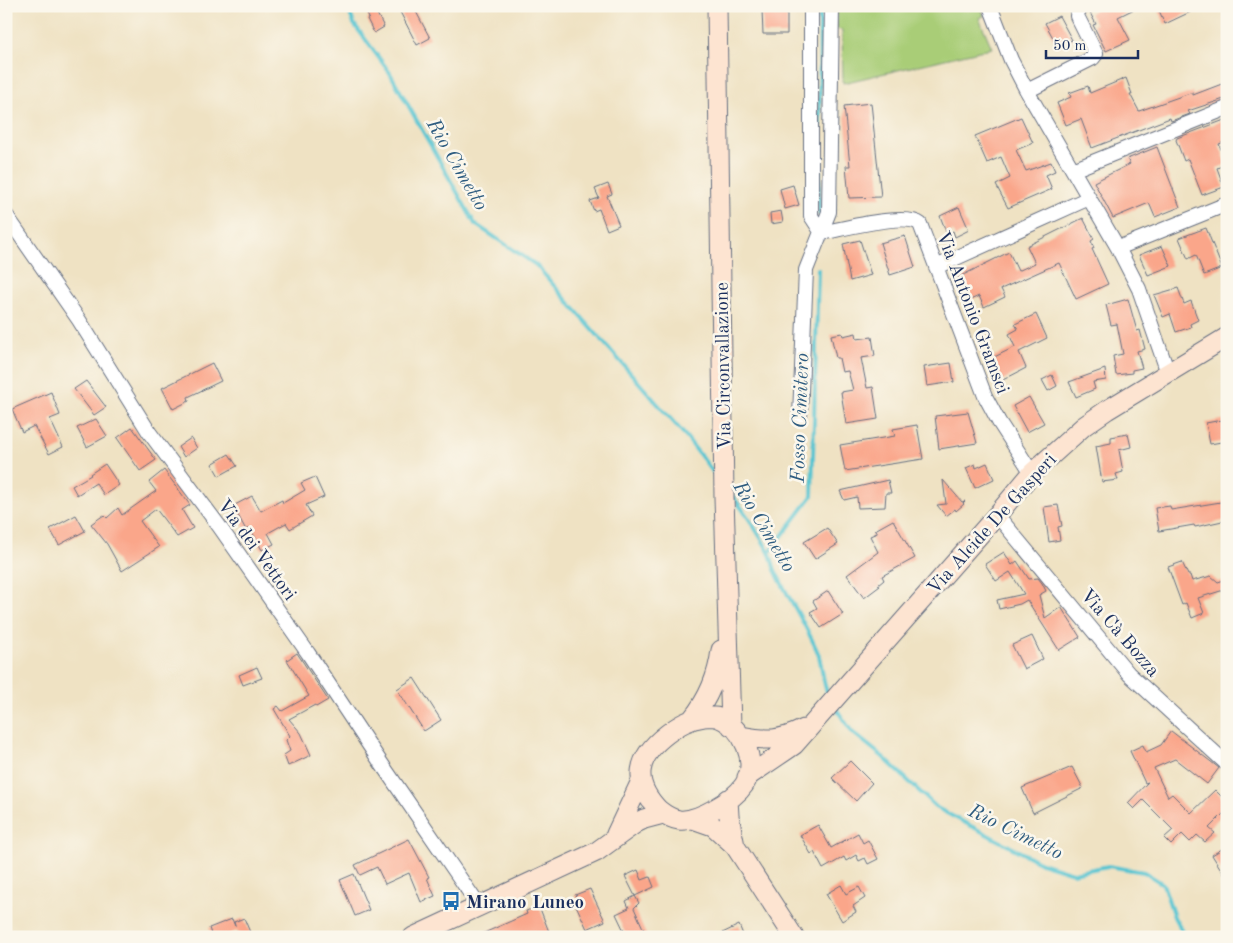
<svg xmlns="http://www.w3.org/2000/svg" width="1233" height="943" viewBox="0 0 1233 943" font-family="'Old Standard TT',serif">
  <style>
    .green { fill: #a9cd77; stroke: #627e6a }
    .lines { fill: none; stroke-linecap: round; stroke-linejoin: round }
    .stream { stroke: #59c5d1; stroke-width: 4 }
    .building { fill: #faa68a }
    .street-casing { stroke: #656e81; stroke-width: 16 }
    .secondary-casing { stroke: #656e81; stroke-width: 21 }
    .street { stroke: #fff; stroke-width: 14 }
    .secondary { stroke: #fde4d1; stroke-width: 19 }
    .labels { text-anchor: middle; stroke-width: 5; stroke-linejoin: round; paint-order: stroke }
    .street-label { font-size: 19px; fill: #1b2f5e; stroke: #fbf7ec }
    .poi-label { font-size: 19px; font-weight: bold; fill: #1b2f5e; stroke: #fbf7ec; text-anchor: start }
    .water-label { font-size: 20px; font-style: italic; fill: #2e5c80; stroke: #fbf7ec }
  </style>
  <rect width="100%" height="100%" fill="#fbf7ec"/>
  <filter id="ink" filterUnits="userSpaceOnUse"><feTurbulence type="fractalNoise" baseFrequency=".02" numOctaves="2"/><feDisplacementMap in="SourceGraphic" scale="10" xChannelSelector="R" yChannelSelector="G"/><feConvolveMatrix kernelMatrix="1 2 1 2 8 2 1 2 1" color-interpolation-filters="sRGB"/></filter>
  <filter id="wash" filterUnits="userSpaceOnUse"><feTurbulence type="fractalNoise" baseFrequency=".0096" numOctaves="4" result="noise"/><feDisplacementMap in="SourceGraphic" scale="20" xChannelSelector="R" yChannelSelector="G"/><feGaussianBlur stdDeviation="1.12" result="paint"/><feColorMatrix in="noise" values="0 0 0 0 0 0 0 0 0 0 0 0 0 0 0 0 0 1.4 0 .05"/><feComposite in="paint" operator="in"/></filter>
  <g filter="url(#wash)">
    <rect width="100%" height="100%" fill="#efe2c3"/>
    <path class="green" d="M837,6H981L984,16L979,18L992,48L843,83L842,30L837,29Z"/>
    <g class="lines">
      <path class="stream" d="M347,6L354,24L390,73L475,224L536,265L683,433L717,477
        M819,214L820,6
        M731,494C745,512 758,532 769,552C772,558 773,565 775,570C788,598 806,624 818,653C823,667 822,683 829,697
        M769,553L812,496L818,269
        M835,707L852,732L883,757L937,808L1041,863L1073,873L1108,866L1144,872L1163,884L1174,917L1185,937"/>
    </g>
    <g id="blocks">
      <path class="building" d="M363,6H373L384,27L374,33L367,19L369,18Z
        M397,6H413L430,38L417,45Z
        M1102,6H1140L1118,17L1130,40L1106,51L1093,25L1096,24L1090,13Z
        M1157,6H1203L1165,24Z
        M787,9V34H763L762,10Z
        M1059,16L1072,40L1058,47L1045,23Z
        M1126,78L1132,94H1130L1139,111L1193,92V95L1227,82V98L1188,111L1190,114L1171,121L1170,118L1092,148L1081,119L1066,125L1057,103L1071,97L1069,93L1088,86L1090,93Z
        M871,103L881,197L849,198L846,166H850L844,106Z
        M1021,117L1033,143L1016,150L1026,171L1051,162L1055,171L1046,175L1052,189L1008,208L996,185L1010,178L1001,157L987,163L975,136Z
        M1227,119V141L1219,144L1227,164L1217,168L1224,187L1202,195L1188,159L1184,161L1176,140L1177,138Z
        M1157,147L1180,207L1155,217L1149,203L1113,218L1094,182L1130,164L1127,159Z
        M608,184L612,194L607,196L619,225L607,230L599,209L594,211L590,201L599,198L595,189Z
        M793,185L799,205L785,209L780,189Z
        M959,207L969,230L955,237L953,231L947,234L940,216Z
        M781,211L783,222L771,224L770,213Z
        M1083,218L1094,239L1091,241L1094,248L1092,249L1108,284L1076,299L1059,263L1001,289L1005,297L984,307L979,296L968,301L957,278L1009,252L1018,271L1035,263L1027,246Z
        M1206,228L1222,268L1204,275L1196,255L1188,259L1179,238Z
        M905,236L915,267L890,275L880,243Z
        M860,240L871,275L850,281L843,244Z
        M1162,246L1171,266L1148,275L1139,255Z
        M1178,288L1184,304L1191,301L1198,320L1190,324L1191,327L1176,332L1170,314L1163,317L1154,295Z
        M1128,299L1137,331L1140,330L1145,349L1137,351L1142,368L1132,370V373L1116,375L1113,356L1123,354L1117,324L1111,325L1106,305Z
        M1036,314L1047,338L1019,352L1026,368L997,383L986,361L1015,347L1009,334L1018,329L1015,324Z
        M842,333L843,336L856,333L857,339L872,337L875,356L861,358L867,388L873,387L878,419L846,424L841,392L853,390L848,371L842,372L839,358H836L831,335Z
        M212,363L221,381L188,397L189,401L173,409L162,388Z
        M951,363L954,382L927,386L924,367Z
        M1105,369L1106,380L1093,382L1095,389L1076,397L1069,382Z
        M1052,375L1057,386L1048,391L1042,380Z
        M86,381L106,407L94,415L74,389Z
        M51,392L60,415L50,419L63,447L49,454L34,426L22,432L12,409Z
        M1029,397L1044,423L1027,432L1013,406Z
        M968,412L977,443L939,449L935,416Z
        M96,419L107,436L87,447L77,428Z
        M1227,419V441L1210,444L1206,423Z
        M917,425L923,459L845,471L840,445L895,436L893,429Z
        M132,427L156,460L140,471L117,438Z
        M1128,434L1131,447L1119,450L1123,472L1116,474L1118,480L1102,482L1096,446L1111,443V437Z
        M191,438L197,448L184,457L178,447Z
        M229,454L237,466L219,476L212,464Z
        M987,463L994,479L975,488L966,468L975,464L976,468Z
        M105,464L119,485L104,495L96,483L77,495L72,486L91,475L90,474Z
        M164,470L190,505L182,510L193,528L177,537L156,509L140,521L159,547L122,571L107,544L91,524L104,515L107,518L118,508L122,515L156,491L149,482Z
        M315,477L324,497L306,505L312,516L290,529L286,523L268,533L274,544L262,550L250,528L246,530L233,506L252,496L261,511L282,500L283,503L305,490L301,483Z
        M888,480L891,493H886L885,507L858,508L857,497L844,500L840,491Z
        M943,480L962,502L965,501L963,503L964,504L956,511L955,509L946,516L937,505L946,504Z
        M1227,501V520L1195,527L1194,525L1159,531L1155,508L1170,506L1171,510Z
        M1058,505L1062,526L1058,527L1060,540L1049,542L1044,507Z
        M76,515L85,531L59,545L50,529Z
        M893,520L915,558L882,576L884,580L878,585L880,586L864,598L847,575L878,552L870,536L877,533L875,530Z
        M827,528L838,544L815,559L804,542Z
        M1004,552L1012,565L1017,561L1029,579L1038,578L1042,583L1046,591L1039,595L1045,618L1061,607L1080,637L1059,650L1027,600L1020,604L999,609L997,600L1024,594L1010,572L996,581L985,564Z
        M1182,562L1188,575H1190L1192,581L1211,576L1218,582L1227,579V589L1198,598L1204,613L1192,618L1186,603L1182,605L1168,567Z
        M828,591L843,614L821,628L810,612L817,608L813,601Z
        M1032,636L1043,659L1024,669L1012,645Z
        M297,653L328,700L316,707L315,705L289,719L301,733L311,755L288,766L284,755L290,751L286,740L290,736L274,709L278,706L282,711L309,696L287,660Z
        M257,667L262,678L243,685L239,675Z
        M414,678L441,720L424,731L397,689Z
        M1171,731L1219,768L1207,784L1175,759L1154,768L1168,797L1172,794L1191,813L1215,790L1227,802V810L1209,828L1215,833L1205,842L1197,835L1190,842L1182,834L1171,845L1164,838L1173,830L1143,800L1134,809L1128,803L1148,782L1145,783L1130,751L1143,745L1146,752L1161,745Z
        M850,761L872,783L856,801L832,778Z
        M1072,767L1083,788L1033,813L1022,788Z
        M818,825L831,848L858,833L863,843L868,840L878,859L868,864L865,858L859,861L856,855L846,861L844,857L823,869L814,852L811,854L800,835Z
        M409,839L429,877L427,878L435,896L421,902L409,873L385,884L377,867L360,875L355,865Z
        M1227,846V879L1212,855Z
        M638,870L642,880L650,877L654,887L635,896L625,876Z
        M354,874L369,910L355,916L340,880Z
        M841,885L846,894L859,887L865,898L853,906L856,912L842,921L826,894Z
        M590,889L605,921L587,929L575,903L578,902L575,895Z
        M635,896L639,903L634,908L647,937H627L616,914L629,908L626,901Z
        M539,906L551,937H475L527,914L526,911Z
        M244,918L252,937H239L237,931L222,937H212L209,928L232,919L235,926L234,922Z
        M739,925L744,937H714Z"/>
    </g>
  </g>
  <g filter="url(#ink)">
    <use href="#blocks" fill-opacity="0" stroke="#656e81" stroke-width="1"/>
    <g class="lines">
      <g class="street-casing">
        <path id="street" d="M811,6V216L822,233
          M990,6L1011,60L1027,91L1118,248L1139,289L1168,373
          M1027,91L1093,58L1096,54L1077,16L1078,11L1083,6
          M1073,170L1227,108
          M6,215L79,320L149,432L219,526L308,653L381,763L479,906
          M822,233C840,229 907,212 920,224L985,396L999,422L1032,473
          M1118,248L1227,204
          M936,267L1089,198
          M800,416L806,270L829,212L832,6
          M997,515L1129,674L1227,764"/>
      </g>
      <g class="secondary-casing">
        <path id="secondary" d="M717,6L724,497L731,726
          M704,717C709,717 715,716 719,718C743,727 759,762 744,785C734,800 697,822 679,820C672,819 664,814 659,810C631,781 637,757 667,734C679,725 689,719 704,717Z
          M692,719C708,699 718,676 721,650
          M741,736C767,741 780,741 804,729
          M747,777L794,745L997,515L1032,473L1084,426L1107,410L1227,337
          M728,799L729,816L735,846
          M693,819L713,826L735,846L794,937
          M616,834L641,781
          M413,937L596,852L636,823L644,819L663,814"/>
      </g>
      <use href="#street" class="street"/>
      <use href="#secondary" class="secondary"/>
    </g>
  </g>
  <defs>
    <g id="bus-bare" transform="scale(1.5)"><path d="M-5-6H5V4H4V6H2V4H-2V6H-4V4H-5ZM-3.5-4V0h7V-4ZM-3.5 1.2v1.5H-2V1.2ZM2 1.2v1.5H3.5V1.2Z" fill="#1f6fb2" stroke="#fbf7ec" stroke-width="2.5" paint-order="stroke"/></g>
  </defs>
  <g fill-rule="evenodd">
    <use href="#bus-bare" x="451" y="901"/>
  </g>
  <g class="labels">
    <g class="street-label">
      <text transform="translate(974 312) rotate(69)" y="7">Via Antonio Gramsci</text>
      <text transform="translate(722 366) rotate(-91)" y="7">Via Circonvallazione</text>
      <text transform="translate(991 523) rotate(-48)" y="7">Via Alcide De Gasperi</text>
      <text transform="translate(258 549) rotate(54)" y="7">Via dei Vettori</text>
      <text transform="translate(1121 632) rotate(49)" y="7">Via Cà Bozza</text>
    </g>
    <g class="poi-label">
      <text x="466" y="908">Mirano Luneo</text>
    </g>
    <g class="water-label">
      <text transform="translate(458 164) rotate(60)" y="7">Rio Cimetto</text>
      <text transform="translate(799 418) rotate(-88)" y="7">Fosso Cimitero</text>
      <text transform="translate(765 526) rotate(59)" y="7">Rio Cimetto</text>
      <text transform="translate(1016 831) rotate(26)" y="7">Rio Cimetto</text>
    </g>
  </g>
  <rect width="1233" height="943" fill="none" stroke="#fbf7ec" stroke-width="25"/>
  <path d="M1046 50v8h92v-8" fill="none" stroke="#1b2f5e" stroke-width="2.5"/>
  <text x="1053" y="50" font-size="15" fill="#1b2f5e" stroke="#fbf7ec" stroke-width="4" paint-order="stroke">50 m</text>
</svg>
